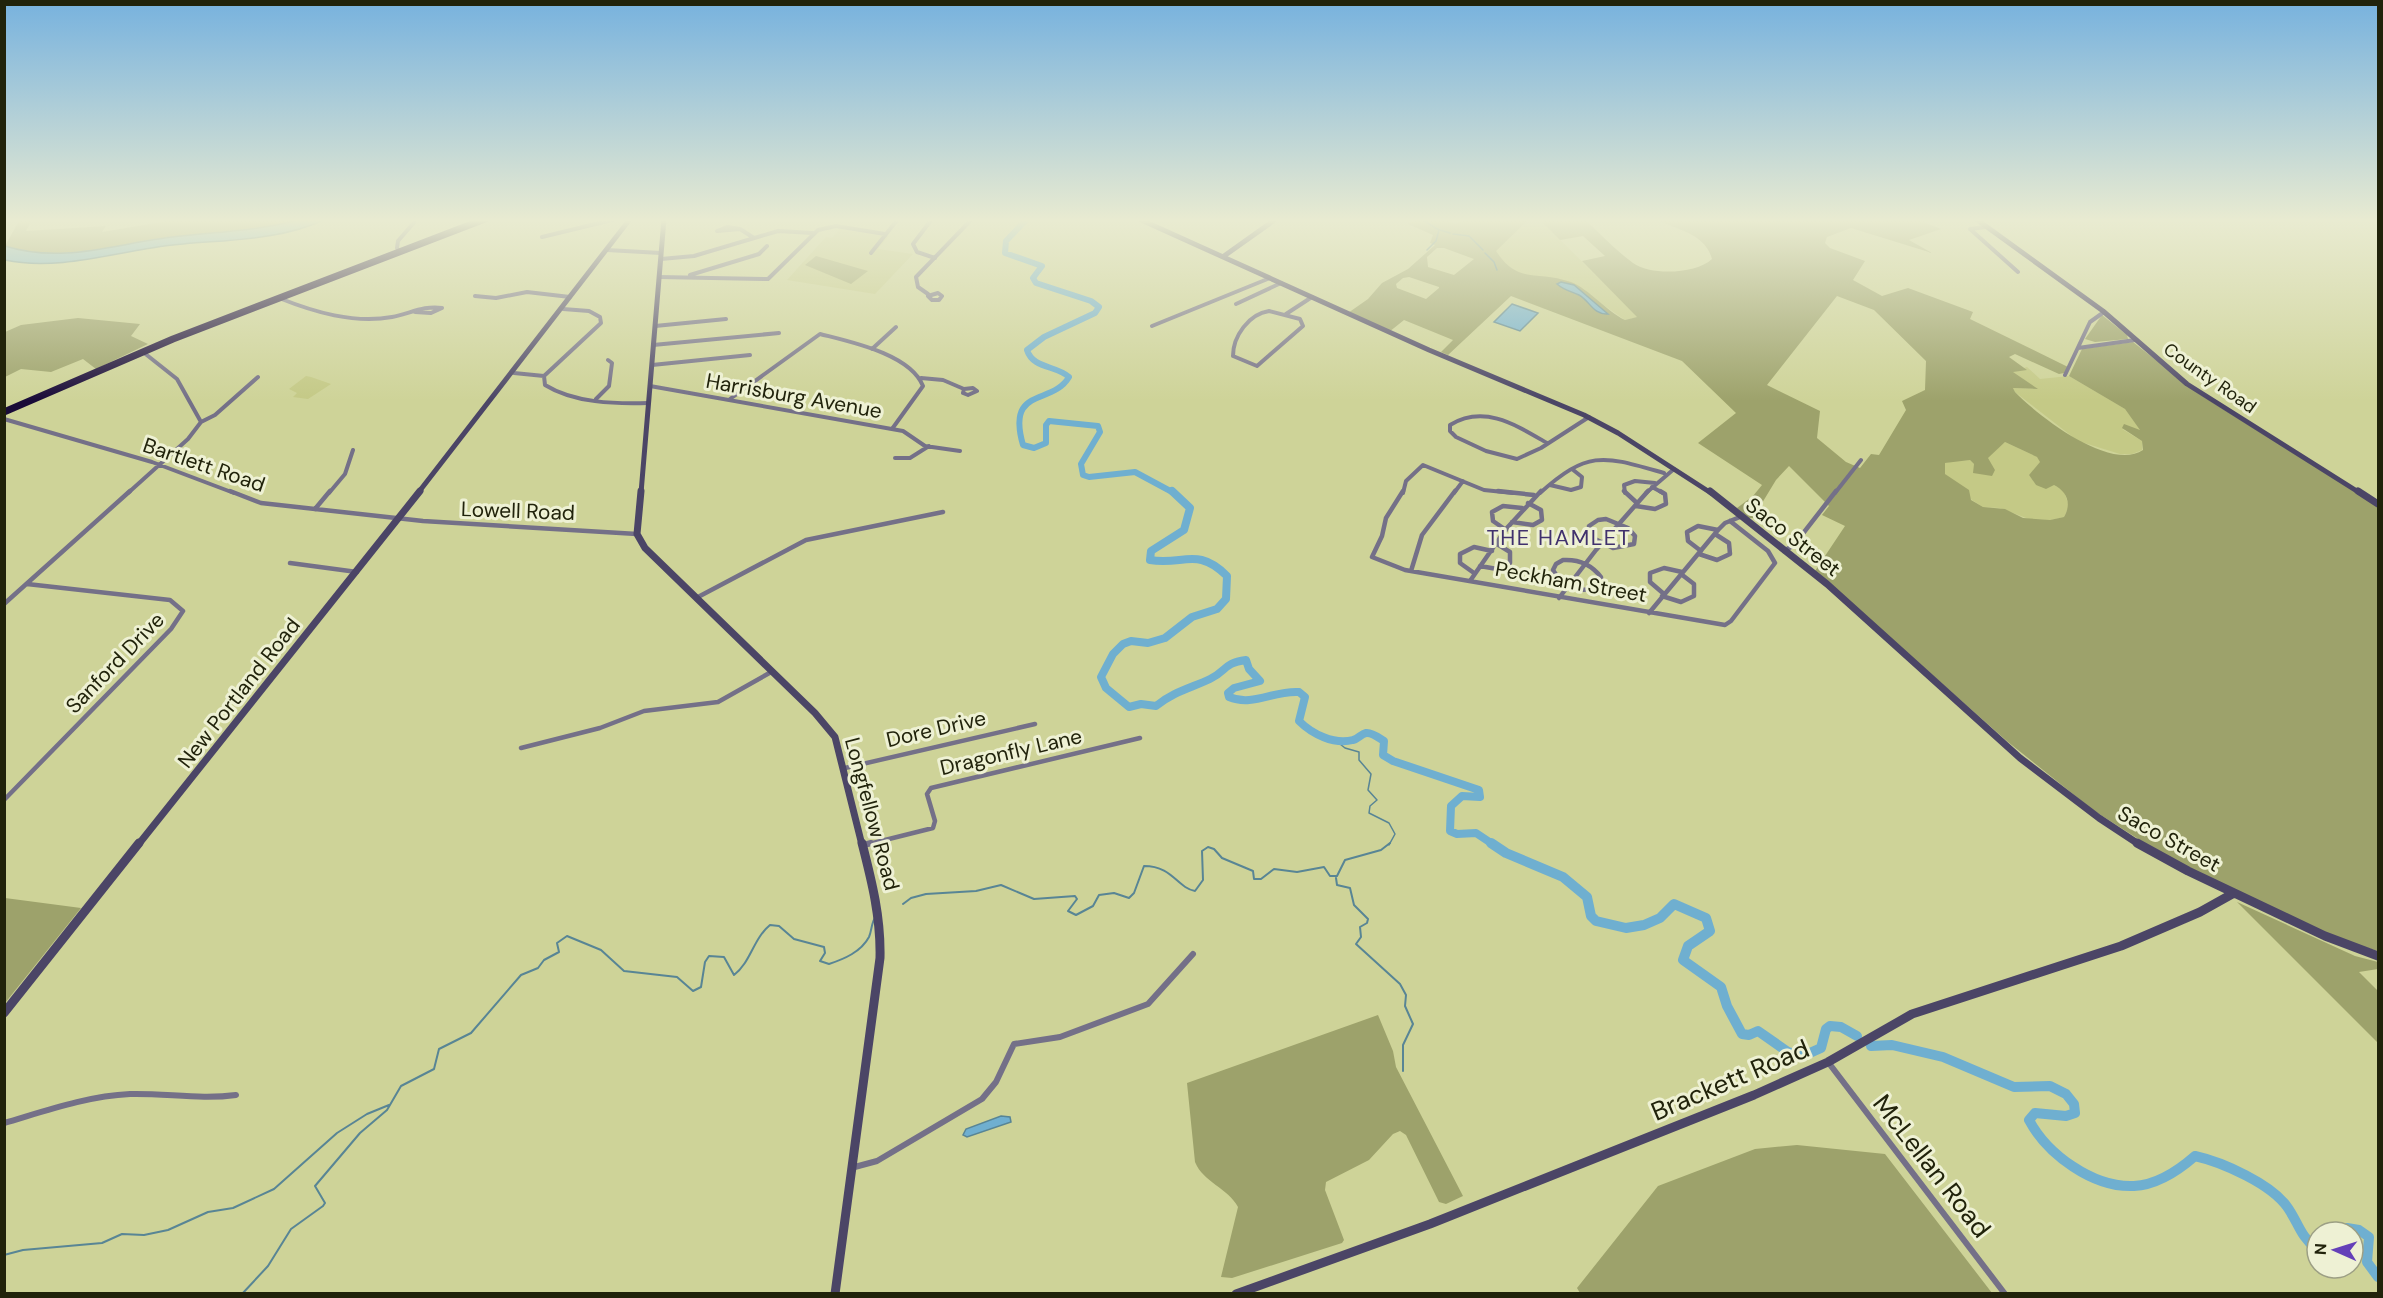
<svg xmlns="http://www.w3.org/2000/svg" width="2383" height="1298" viewBox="0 0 2383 1298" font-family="'DM Sans',sans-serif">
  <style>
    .built { fill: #c4c986 }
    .green { fill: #9da26b; fill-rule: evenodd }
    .water { fill: #6fafd0; stroke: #588595; stroke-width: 1.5 }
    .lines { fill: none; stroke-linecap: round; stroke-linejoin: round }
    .stream-far1 { stroke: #588595; stroke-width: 1.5 }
    .stream { stroke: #588595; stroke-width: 2 }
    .river-far2 { stroke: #6fafd0; stroke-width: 6 }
    .river-far1 { stroke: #6fafd0; stroke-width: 8 }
    .river { stroke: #6fafd0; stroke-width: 10 }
    .street-far2 { stroke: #747088; stroke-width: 4 }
    .street-far1 { stroke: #747088; stroke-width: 4.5 }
    .street { stroke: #747088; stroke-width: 6 }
    .secondary-far2 { stroke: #4b4566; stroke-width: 5 }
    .secondary-far1 { stroke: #4b4566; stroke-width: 7 }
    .secondary { stroke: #4b4566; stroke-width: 9 }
    .highway { stroke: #190b38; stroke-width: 7 }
    .labels { text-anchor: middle; stroke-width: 6; stroke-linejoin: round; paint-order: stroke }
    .far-street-label { font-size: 18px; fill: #21230b; stroke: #eef1d4 }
    .street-label { font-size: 21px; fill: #21230b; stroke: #eef1d4 }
    .neighbourhood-label { font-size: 22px; letter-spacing: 1.5px; fill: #40316d; stroke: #eef1d4 }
    .near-street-label { font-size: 26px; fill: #21230b; stroke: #eef1d4 }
  </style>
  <rect width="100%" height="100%" fill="#ced398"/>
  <path class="built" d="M1539,219L1638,317L1625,320L1572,283L1518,273L1500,259L1495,251L1527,221Z
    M840,229L889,236L878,249L913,254L875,294L787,280L826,237L832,238Z
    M2027,367L2040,379L2069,376L2125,409L2143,433L2122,429L2142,441V450L2132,454H2120L2078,441L2015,392L2013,388L2037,389L2012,372Z
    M306,376L311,377L331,384L308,399L293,397L297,393L289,389Z
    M2005,442L2037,457L2041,462L2029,475L2036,485H2054L2064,491L2069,506L2064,517L2050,520L2029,519L2000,508L1983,507L1972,500L1945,474V463L1956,461L1970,460L1974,464L1995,470L1987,458Z"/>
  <path class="green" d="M20,219H32L26,231L106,226L102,232L179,219H302C259,231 216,232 172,237C114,244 62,264 5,246Z
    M1416,219H1443L1456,224L1464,219H1529L1496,251C1518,285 1537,270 1571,282C1589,289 1606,311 1625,320L1637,317L1582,261L1605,256L1583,236L1560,240L1539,219H1584C1600,233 1615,250 1633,263C1651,276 1696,274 1712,259C1705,233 1677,230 1655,219H1926L1924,222L1941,229L1909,240L1932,253L1851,228L1827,237L1825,243L1830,248L1865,261L1853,280L1882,296L1908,288L1973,312L1970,319L2068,367L2064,373L2059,374L2015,354L2009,357L2027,370L2013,372L2038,389L2013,388L2015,392C2037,415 2110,472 2143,450L2142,441L2122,428L2124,424L2140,430L2125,409L2069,376L2082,349L2133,342L2199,394L2378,506V951L2339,939L2165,856L2093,810L2008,742L1815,571L1845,526L1822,515L1829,506L1789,466L1776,480L1753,518H1748L1737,508L1753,496L1762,485L1698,443L1736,413L1682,361L1511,296L1448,355L1441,352L1453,340L1404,320L1389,332L1348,313L1368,299L1382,283L1408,269L1435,245L1430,243L1433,235L1408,224ZM1437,248H1444L1474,259L1454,275L1428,267L1427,257ZM1409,277L1439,287V288L1426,299L1397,288L1396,284L1403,278ZM1837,296L1874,310L1926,361L1925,390L1902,401L1906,410L1879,455L1871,454L1860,468L1846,462L1817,438L1820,411L1767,385ZM2005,442L2037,457L2040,462L2029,475L2036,485L2046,489L2054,485C2067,492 2072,503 2064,517L2050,520L2023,518L2005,509L1983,507L1971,500L1969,490L1945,474V463L1970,460L1974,464L1973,473L1992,476L1995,470L1988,458Z
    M816,256L868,271L851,284L805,265Z
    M2102,315L2127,335L2128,339L2095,342L2085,339Z
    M78,318L140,324L131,336L148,344L96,369L83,359L51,372L21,369L5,377V332L21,325Z
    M5,898L81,908L5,1003L4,898Z
    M2237,902L2355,956L2378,962V969L2359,972L2378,991V1043Z
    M1378,1015L1393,1051L1396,1067L1463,1196L1446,1204L1439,1202L1406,1135L1400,1131L1393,1134L1369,1160L1326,1182L1325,1190L1344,1240L1342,1243L1232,1278L1221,1277L1238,1207C1228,1188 1203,1182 1195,1162L1187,1083Z
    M1797,1145L1885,1154L1992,1293H1580L1577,1288L1658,1186L1755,1149Z"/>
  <path class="water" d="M302,219H326C275,243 218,239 164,246C112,253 57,271 5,260V246C62,264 114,244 172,237C216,232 259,231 302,219Z
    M1561,282L1574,285L1608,314C1593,315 1590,301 1579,295C1571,291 1565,291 1557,284Z
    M1512,304L1538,313L1520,331L1494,322Z
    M1001,1116L1010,1117L1011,1122L967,1137L963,1135L966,1129Z"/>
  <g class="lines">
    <path class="stream-far1" d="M1421,219L1439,230L1436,241L1427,250
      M1440,230L1450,233
      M1453,234L1469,236L1483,250
      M1485,253L1494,262L1497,270
      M1335,740L1345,748L1359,752V760L1371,774L1368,790L1377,800L1370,806L1369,813L1389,823L1395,834L1389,845"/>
    <path class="stream" d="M1336,878L1337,885L1350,888L1354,905L1368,919L1367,923L1360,927L1361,937L1356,944L1400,984L1406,995L1405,1006L1413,1024L1403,1045V1071
      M903,904L911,898L926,894L976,891L1001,885L1034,899L1075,896L1077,899L1068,911L1076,915L1093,906L1099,895L1114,893L1129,898L1134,893L1144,866C1173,866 1177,888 1195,891L1203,880L1202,851L1208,847L1214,849L1222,858L1253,871L1254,879H1261L1274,869L1297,872L1324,867L1330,876H1337L1345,860L1381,850L1390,843
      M4,1255L23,1250L102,1243L122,1234L144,1235L168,1230L208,1212L233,1208L274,1189L337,1133L367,1114L389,1105
      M242,1294L268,1266L291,1229L323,1206L325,1203L315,1186L360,1133L387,1110L401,1086L434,1069L439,1049L471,1033L521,975L538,968L544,960L559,952L557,943L567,936L601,950L624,971L677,977L693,991L701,987L705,962L709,956L724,957L734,975C751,962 753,939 770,925L779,926L794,939L824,947L825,953L820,961L829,964C844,959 861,952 869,937C872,930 871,924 875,918"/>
    <path class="river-far2" d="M1027,219L1006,241L1005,253L1042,266L1033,278L1036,283L1091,301L1099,307L1095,313L1044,337L1027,350C1033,369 1056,365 1069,377C1052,406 1006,386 1023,445L1034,448L1046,443V425L1049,421L1098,426L1100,432L1081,464L1083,475L1089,477L1135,472L1174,493"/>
    <path class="river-far1" d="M1172,491L1190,508L1184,530L1151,551L1150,560C1183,566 1197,546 1227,576L1226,599L1217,609L1192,617L1165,638L1148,643L1131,641L1123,644L1113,654L1101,677L1106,688L1129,707L1141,704L1156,706C1173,692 1191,688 1210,679C1227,671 1223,663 1246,660L1249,669L1260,681L1234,688L1228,693L1229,697C1253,707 1274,690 1299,692L1305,697L1299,721C1312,734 1334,745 1353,740C1358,739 1361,734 1366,733C1372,732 1379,738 1384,741L1383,755L1393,761L1479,790L1480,797L1462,796L1451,806L1450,831L1457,834L1476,833L1494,845"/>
    <path class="river" d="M1491,843L1506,853L1563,877L1587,897L1591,916L1596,921L1626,928L1644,925L1660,918L1674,904L1706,918L1710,931L1688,946L1683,960L1721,987L1727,1006L1742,1034L1749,1035L1758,1031L1788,1052L1803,1056L1821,1048L1826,1029L1830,1026L1841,1027L1857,1036
      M1871,1046L1892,1045L1943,1057L2014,1087L2050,1086L2066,1094L2074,1104L2075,1113L2066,1116L2035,1113L2029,1120C2047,1154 2093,1188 2134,1186C2156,1185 2179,1170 2195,1156C2222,1162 2272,1184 2288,1208C2300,1226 2299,1234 2317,1250
      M2342,1232L2347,1228L2359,1230L2369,1237L2367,1262L2378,1277"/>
    <path class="street-far2" d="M932,219L913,244L917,252L935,258
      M727,227L740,229L717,231Z
      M1985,227L1970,229L2018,272
      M740,229L754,238
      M542,237L616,219
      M607,250L661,253
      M400,252L397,248L398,241L417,219
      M871,253L898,219
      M661,259L694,256L778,231L813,233
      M690,275L759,254L767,246
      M659,277L768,279L818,230L836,226L885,234
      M938,293L942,296L939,300H932L928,296Z
      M928,294L918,287L916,277L972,219
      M475,296L496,298L527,292L570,297
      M279,298C314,312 354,324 392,317C409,314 424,305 442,308L431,313L415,312
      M1236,304L1281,283
      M1269,311L1300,319L1303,326L1257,366L1233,356C1233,336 1249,314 1269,311Z
      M1286,314L1312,297
      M655,326L726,319
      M1152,326L1270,278
      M653,345L779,333
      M2078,348L2135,340
      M872,349L896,327
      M143,352L177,379L201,422
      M652,365L750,355
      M514,373L544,376L545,385C574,403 615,404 648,403
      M2065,375L2090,322L2104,312
      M544,376L601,323L600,317L589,311L563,309
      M921,378L943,380L964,389
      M650,386L903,431L925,446L960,451
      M973,388L977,391L968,395L963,393L964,389Z
      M596,399L609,386L612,363L608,360
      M730,399L820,334C851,342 910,354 923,386L892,429
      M4,419L152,462L234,493
      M1547,443C1516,425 1484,404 1450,425V431L1456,437L1486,451L1517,459L1541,448L1589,417
      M895,458H910L929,446
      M1550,485L1571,490L1581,487L1582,477L1572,469
      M1652,487L1663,493
      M128,493L188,439L201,422L215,415L258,377
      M329,493L345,474L353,450
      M1403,493L1406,481L1423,465L1484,490L1513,493
      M1454,493L1463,481
      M1540,493C1589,449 1604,456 1664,473
      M1625,493L1624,485L1635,481L1655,483
      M1646,493L1674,469
      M1835,493L1861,460"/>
    <path class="street-far1" d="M230,491L261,503L423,521L637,534
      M1403,491L1386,518L1382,536L1372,557L1405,570L1725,625L1731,621L1775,563L1768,551L1730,521
      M1498,491L1534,495
      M1624,491L1637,503
      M1636,506L1655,509L1666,504L1665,494L1660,491
      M315,509L330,491
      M1606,519L1628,528L1635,536L1634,544L1613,548L1593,538L1589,526L1598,520Z
      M1512,522L1533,525L1542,520L1541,510L1528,503
      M1506,530L1493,521L1492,512L1503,506L1522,508
      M1701,551L1688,541L1687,532L1698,526L1718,530
      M1784,551L1794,545L1836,491
      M1699,554L1717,560L1730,554L1729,543L1715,534
      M1563,560C1579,559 1591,564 1601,577V584C1584,596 1563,588 1553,570L1556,564Z
      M290,563L357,572
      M1480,566L1497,569L1510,563V552L1497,544
      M1411,571L1422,535L1455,491
      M1474,573L1460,563V554L1474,547L1492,551
      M1470,581L1506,529L1541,491
      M1664,594L1650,582V573L1664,568L1682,572
      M1662,596L1681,602L1694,596V584L1681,574
      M698,597L806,540L943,512
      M1559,598L1596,550L1648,491
      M4,604L130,491
      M1649,613L1718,530L1725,523L1740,517
      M521,748L600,728L644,711L718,702L773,671
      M845,768L1035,724
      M4,800L171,629L183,611L170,600L27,584
      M865,845L933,828L935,821L927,794L931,788L1140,738"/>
    <path class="street" d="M864,845L871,843
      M1828,1062L2005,1294
      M4,1123C45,1111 87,1096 130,1094C166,1093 200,1100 236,1095
      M851,1168L877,1161L982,1099L996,1082L1014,1044L1060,1037L1148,1004L1193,954"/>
    <path class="secondary-far2" d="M1139,219L1429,350L1584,415L1618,433L1711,493
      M1976,219L2103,311L2187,384L2360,493
      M1224,256L1276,219
      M418,493L630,219
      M641,493L664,219"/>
    <path class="secondary-far1" d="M641,491L637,534L645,548L815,713L835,737L862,845
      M1710,491L1827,584L2020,758L2099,818L2140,845
      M2358,491L2378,504
      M138,845L420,491"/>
    <path class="secondary" d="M2137,843L2188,871L2325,936L2378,956
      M4,1013L139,843
      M835,1294L880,958C881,918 872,882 862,843
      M1236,1294L1430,1224L1754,1095L1828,1062L1912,1014L2121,946L2200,912L2234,893"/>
    <path class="highway" d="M4,412L173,339L485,219"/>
  </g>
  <linearGradient id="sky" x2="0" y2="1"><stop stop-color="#77b2de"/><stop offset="0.55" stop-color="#e9ebd1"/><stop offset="1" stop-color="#e9ebd1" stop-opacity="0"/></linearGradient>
  <rect width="2383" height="401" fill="url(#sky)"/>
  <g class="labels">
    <g class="far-street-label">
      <text transform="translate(2210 378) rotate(35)" y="6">County Road</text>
    </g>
    <g class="street-label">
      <text transform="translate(794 396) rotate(10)" y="7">Harrisburg Avenue</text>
      <text transform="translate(204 465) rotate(19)" y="7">Bartlett Road</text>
      <text transform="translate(518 511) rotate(2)" y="7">Lowell Road</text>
      <text transform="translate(1793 537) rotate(38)" y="7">Saco Street</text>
      <text transform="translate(1571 582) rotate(10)" y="7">Peckham Street</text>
      <text transform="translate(115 663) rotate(-46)" y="7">Sanford Drive</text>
      <text transform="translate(239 693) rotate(-52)" y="7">New Portland Road</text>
      <text transform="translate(936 729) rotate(-13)" y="7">Dore Drive</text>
      <text transform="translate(1011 752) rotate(-13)" y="7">Dragonfly Lane</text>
      <text transform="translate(872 814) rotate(75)" y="7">Longfellow Road</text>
      <text transform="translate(2169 839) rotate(29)" y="7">Saco Street</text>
    </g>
    <g class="neighbourhood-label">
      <text x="1559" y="545">THE HAMLET</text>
    </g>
    <g class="near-street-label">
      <text transform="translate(1730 1080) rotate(-23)" y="9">Brackett Road</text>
      <text transform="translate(1932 1166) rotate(52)" y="9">McLellan Road</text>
    </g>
  </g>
  <rect width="2383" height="1298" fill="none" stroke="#21230b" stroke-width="12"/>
  <g transform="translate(2335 1250) rotate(273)"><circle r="28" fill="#eef1d4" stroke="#9c9f84" stroke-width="1.5"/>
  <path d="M0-4.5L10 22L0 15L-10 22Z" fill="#6440b8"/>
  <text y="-9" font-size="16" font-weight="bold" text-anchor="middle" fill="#21230b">N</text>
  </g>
</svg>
